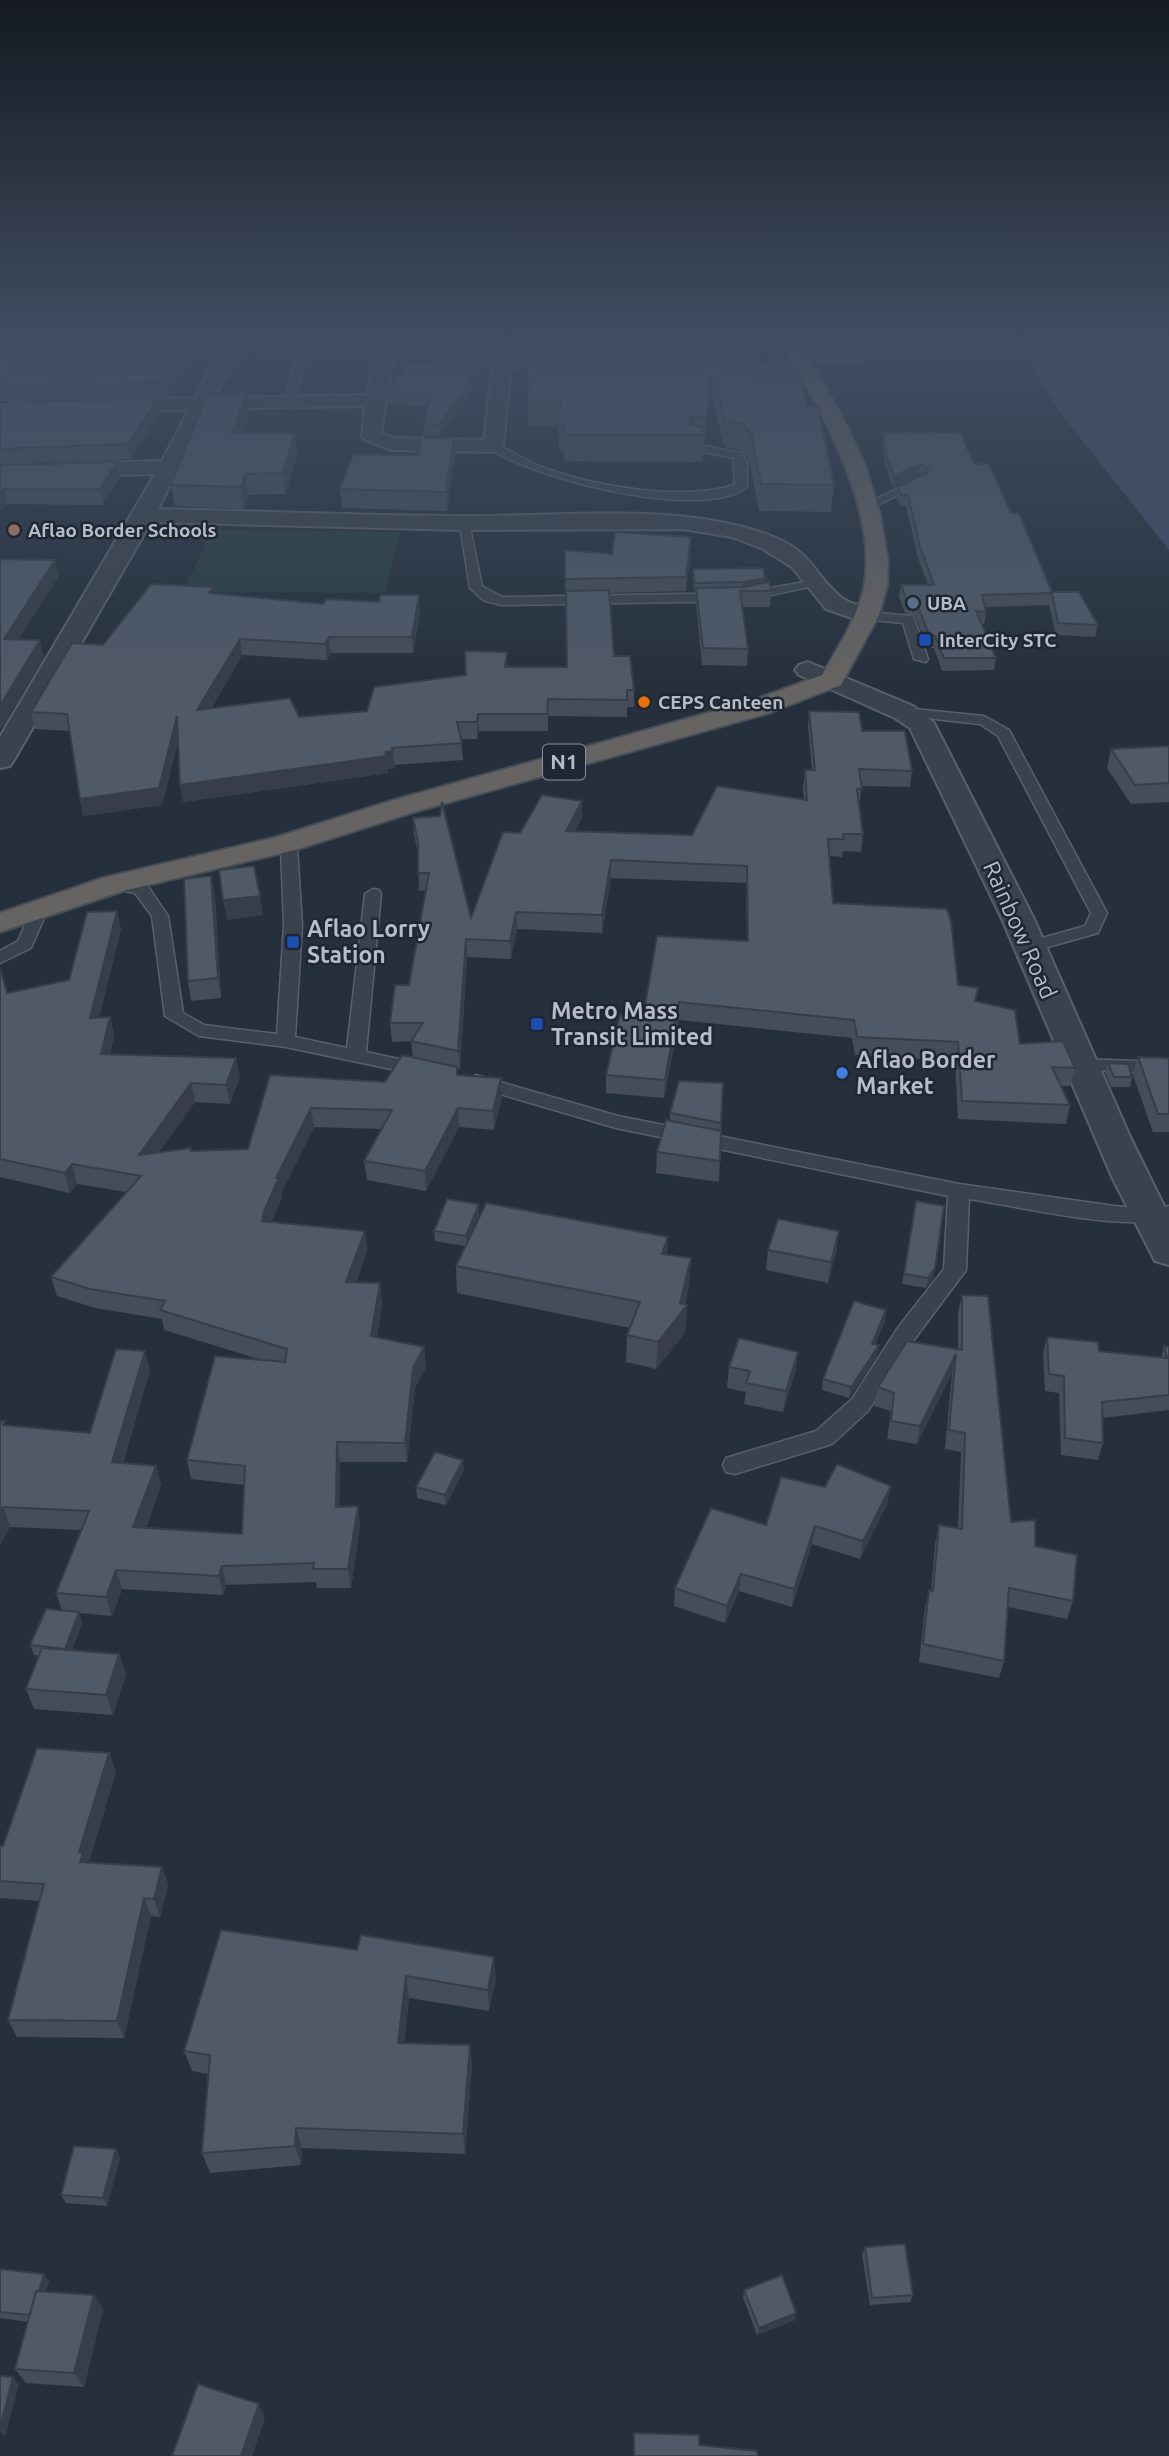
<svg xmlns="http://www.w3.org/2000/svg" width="1169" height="2456" viewBox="0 0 1169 2456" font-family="Ubuntu,sans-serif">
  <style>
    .green { fill: #293e3f }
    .water { fill: #3d4e65 }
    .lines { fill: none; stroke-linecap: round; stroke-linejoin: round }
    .service-casing { stroke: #58606b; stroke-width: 3 }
    .minor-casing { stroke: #58606b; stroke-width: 4 }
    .trunk-casing { stroke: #454d58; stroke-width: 4 }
    .service { fill: #3a424d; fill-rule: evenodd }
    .minor { fill: #3a424d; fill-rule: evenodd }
    .trunk { fill: #666462; fill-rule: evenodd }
    .wall { fill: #444d59 }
    .shaded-wall { fill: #373e49 }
    .building { fill: #4f5968; stroke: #373e49; stroke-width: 2 }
    .education-dot { fill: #8d6e63; stroke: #1f2732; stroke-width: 2.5 }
    .service-dot { fill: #5c6f8a; stroke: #1f2732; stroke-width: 2.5 }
    .transit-dot { fill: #1a4fb4; stroke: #1f2732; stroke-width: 2.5 }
    .food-dot { fill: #e8710a; stroke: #1f2732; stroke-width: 2.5 }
    .shop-dot { fill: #3f7fe0; stroke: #1f2732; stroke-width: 2.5 }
    .labels { text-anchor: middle; stroke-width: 5; stroke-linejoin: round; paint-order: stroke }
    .far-poi-label { font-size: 19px; font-weight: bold; fill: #b6bdc8; stroke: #1f2732; text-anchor: start }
    .shield { fill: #1f2732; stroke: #89909b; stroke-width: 2 }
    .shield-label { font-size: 21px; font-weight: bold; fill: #b6bdc8 }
    .poi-label { font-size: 23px; font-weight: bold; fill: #b6bdc8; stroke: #1f2732; text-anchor: start }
    .street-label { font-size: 23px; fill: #b6bdc8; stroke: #1f2732 }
  </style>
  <rect width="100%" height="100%" fill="#26303d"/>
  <path class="green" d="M212,530L401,532L385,593L183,592Z"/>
  <path class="water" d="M1019,341H1169V550L1058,410Z"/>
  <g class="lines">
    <g class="service-casing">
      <path id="service" d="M379,341H389L390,345L402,352L397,355L382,349Z
        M501,341H512L496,354H490V350Z
        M301,354L306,357L294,401L285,403L296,357Z
        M493,443C510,449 524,461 542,467C595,487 680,501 735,485L733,458L690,449V445L694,444L741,453L747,461V487C702,522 533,479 489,448V444Z
        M920,477L924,478V482L874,507L864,505Z
        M459,520L469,523L482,586L502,597L743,593L816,580L822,584L743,601L501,605L483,600L470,588Z
        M867,612L913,616L928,659L926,662L914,659L903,623L862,619L860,616Z
        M904,708L984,716L1009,730L1107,913L1098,933L1030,952L1024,951L1021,947L1024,943L1085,926L1091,913L998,736L980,724L899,715V709Z
        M285,839L297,847L302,925L295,1037L347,1048L365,894L373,889L379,890L381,894L366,1052L431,1066L433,1070L431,1074L424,1076L286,1047L199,1036L165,1016L152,916L135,893L108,888L106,884L114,879L147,885L168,916L183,1013L204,1025L277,1034L284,925L281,849L277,844Z
        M40,904L48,909L31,948L0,963V951L18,941L32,909Z
        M1078,1059L1169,1062V1074L1071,1069L1069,1065L1071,1061Z
        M476,1075L618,1116L959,1184L1114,1206L1149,1209L1169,1206V1220C1111,1229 1028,1208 969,1199L966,1270L913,1341L868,1411L832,1444L735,1474L726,1472L723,1465L726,1458L816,1431L852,1399L897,1329L944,1269L948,1196L616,1128L469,1085L466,1081Z"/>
    </g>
    <g class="minor-casing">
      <path id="minor" d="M441,343C460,344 495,340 507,357L580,356L589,361L580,366L511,367L503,446L493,452L391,450L365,440L362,436L365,406L208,409L158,509C260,511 363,516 466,516C560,517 689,501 776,538C814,554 815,577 842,598C853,607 871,604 879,616L875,621L867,623L826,609L792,567L763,549L732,537L683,529L463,530L151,522L14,760L10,766L0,768V737L155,474L0,478V466L162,461L189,410L0,414V402L195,398L217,356H133L130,352L133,348L139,347H235L238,351L214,398L367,395L373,364L381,352L408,344ZM441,354L487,357L493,362L484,440L394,438L381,433L393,360L408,355Z
        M703,361L812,373L821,379L812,385L697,370L694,366Z
        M808,662L913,706L934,723L1034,919L1131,1139L1169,1216V1265L1155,1261L1112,1177L1002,919L910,728L895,718L799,675L795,670L799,665Z"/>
    </g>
    <g class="trunk-casing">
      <path id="trunk" d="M780,341H798L840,412L864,462L880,514L888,561L887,587L879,615L841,685L769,713L414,812L295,850L123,891L0,932V913L103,878L277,837L394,800L751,701L822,675C838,647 857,619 864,587C879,510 819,405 780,341Z"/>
    </g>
    <use href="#service" class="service"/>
    <use href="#minor" class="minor"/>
    <use href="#trunk" class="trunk"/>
  </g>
  <path class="wall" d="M14,341H203L201,344H15Z
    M454,341H489V344Z
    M612,341H748L749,354L757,382L807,406L834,485L831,512L759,511L749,459L741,450L724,447L711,392L704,443L702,462L564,461V451H559L558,426H528V400L571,354L613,347Z
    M805,341H859L864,352L862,365H815Z
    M190,345L192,359L169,396L0,400V348Z
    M485,349V360L482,376L440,436H427V438L455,456L447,511L342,508L340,489L418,455L425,435L424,424L428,406L388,404V393L432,364Z
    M246,393L249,412L242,433H295L297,453L286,494L248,495L244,509L175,506L171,485Z
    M0,402L159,413L131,459L0,464Z
    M884,433L974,464L1011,513L1052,592L1098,625L1095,637L1056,635L1049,605L985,607L986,612L984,624H982L996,658L994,670L942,671L934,648H927L915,615L905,613L899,597L901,585H928L918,558L906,506H900L897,498L898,487L922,476L919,475L893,488L885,464L883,444Z
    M117,462L120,478L103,505L8,504L0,511V465Z
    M691,537V551L686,591L609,593L614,656L634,690V707H627V717L548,716V731H479L477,739H461L463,760L394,765L395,768L388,769V773L183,802L180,785L178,741L162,805L83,816L80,799L70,731L35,729L31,712L103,645L214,594L323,604L420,611L413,653H331L327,660L242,655L211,709L299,717L367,711L466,675L507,652V667H566L565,550L612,554Z
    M693,569L765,578V583L771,591L770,607H743L748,649L747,666L702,665L696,604V591H694L693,577Z
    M809,711L862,731L912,771L910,787L861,786L860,806L863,834L861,852L843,851L842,857L829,856L833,903L958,985L1020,1044L1075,1068L1070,1086H1061L1070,1105L1066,1124L958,1119L955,1061L855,1055L852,1038L679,1020L664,1098L606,1093V1075L643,1017L747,941L746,883L611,878L602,933L517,929L511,959L467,957L460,1069L457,1068L458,1075L501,1078L502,1097L494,1130L459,1127L426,1191L367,1180L364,1161L382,1129L314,1127L281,1193L282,1198L271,1222L365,1231L367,1251L356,1283H380L382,1303L377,1337L424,1347L426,1367L415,1388L407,1462H340L339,1507L360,1525L351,1588H317L316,1582L226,1585L223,1595L122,1589L112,1616L79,1613L82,1623L72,1650L119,1654L126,1674L113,1715L34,1709L26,1689L39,1656L34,1655L30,1645L62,1611L56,1593L81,1530L10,1527L0,1545L6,1425L90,1433L150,1370L123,1463L156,1466L161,1485L146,1528L242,1534L244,1485L191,1479L187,1460L262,1360L164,1330L162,1319L95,1308L57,1296L51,1277L126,1192L77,1184L70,1193L0,1177V968L7,993L69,980L121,929L99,1017H110L114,1036L110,1054L240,1076L230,1104L195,1102L159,1152L248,1149L270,1075L385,1082L413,1058L411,1041L392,1042L390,1023L409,985L426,890L419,891L418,853L414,835L413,818L471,918L520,833L582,818L575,831L692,835L804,799L803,787L805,770H812L808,727Z
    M1169,746V802L1131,804L1107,768L1111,749Z
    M215,896L221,998L191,1001L188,981Z
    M1138,1057L1169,1062V1132H1153L1133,1075Z
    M1108,1063L1132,1077L1130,1087H1111L1105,1073Z
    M723,1083L719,1182L656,1173L657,1152L670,1121V1113Z
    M916,1201L935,1268L933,1279L926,1288L902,1284Z
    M479,1214L474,1228L691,1258L689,1285L685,1305H687L685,1333L656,1369L626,1362L627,1335L630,1328L457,1293L456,1266L465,1246L435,1241L434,1231Z
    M839,1231L836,1252L828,1283L766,1270L768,1250Z
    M962,1295L1011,1522L1035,1546L1073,1601L1067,1619L1008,1607L1004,1661L999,1678L919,1662L925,1608L929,1590H931L935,1544L939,1525L958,1529L961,1452L945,1449L952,1373L917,1444L887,1439L891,1411L874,1406L878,1387L958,1349V1313Z
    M886,1310L885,1321L875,1344L879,1345L877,1356L849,1398L822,1390L823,1379Z
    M1047,1337L1099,1351L1161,1358L1164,1346L1169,1347V1410L1102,1418L1103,1443L1098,1460L1061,1455L1059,1393L1045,1391L1043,1353Z
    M798,1352L795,1373L783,1412L744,1404L746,1392L727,1388L729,1367Z
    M464,1470L446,1505L417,1498L416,1487Z
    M887,1504L860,1559L812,1544L792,1607L739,1591L725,1623L674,1606L675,1588L766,1525Z
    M109,1753L116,1772L89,1862L162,1867L168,1885L160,1917L151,1916L124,2038L17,2037L8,2020L39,1901L0,1898V1846H3Z
    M221,1930L496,1978L489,2011L409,1998L404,2043L472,2065L465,2154L302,2148L301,2165L210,2173L202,2153L208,2074L192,2071L184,2051Z
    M116,2149L120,2158L107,2206L66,2203L61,2195Z
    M865,2247L913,2295L910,2302L870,2305L862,2255Z
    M0,2269L49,2281L46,2291L94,2295L103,2309L84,2387L26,2383L15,2369L28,2322L0,2318Z
    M744,2290L795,2320L757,2335L743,2297Z"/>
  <path class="shaded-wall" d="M190,345L192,359L169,396L167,381Z
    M485,349V360L482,376L440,436L439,425Z
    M712,367L711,392L704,443L706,417Z
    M246,393L249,412L235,454L232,433Z
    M157,399L159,413L131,459L128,444Z
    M694,416V435L688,419Z
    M295,433L297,453L286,494L283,473Z
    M454,438L455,456L447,511L446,492Z
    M117,462L120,478L103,505L100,489Z
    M920,464L919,475L893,488L894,476Z
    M245,474L248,495L244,509L241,487Z
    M5,489L8,504L0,511V492Z
    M691,537V551L686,591V577Z
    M55,560L59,576L8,656L4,639Z
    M765,578V586L743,590V582Z
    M419,595L420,611L413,653L412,637Z
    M329,637L331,653L327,660L325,644Z
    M240,639L242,655L200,727L197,710Z
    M40,640L44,658L3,727L0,729V706Z
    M478,714L479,731L477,739V722Z
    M177,716L180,733L162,805L83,816L80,799Z
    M393,751L395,768L388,769V773L183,802L180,785Z
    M582,801V818L566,848V831Z
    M611,860V878L602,933V915Z
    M211,876L215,896L221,998L218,978Z
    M260,896L263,915L227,920L223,900Z
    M117,911L121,929L95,1036L90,1018Z
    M516,912L517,929L511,959L510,941Z
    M466,939L467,957L460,1069L458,1051Z
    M679,1002V1020L664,1098L665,1080Z
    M110,1017L114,1036L106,1073L101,1054Z
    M236,1058L240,1076L230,1104L226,1085Z
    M501,1078L502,1097L494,1130L493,1111Z
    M191,1083L195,1102L143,1174L139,1155Z
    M311,1108L314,1127L281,1193L282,1198L267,1230L262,1221L264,1211L276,1178Z
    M458,1108L459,1127L426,1191L425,1171Z
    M72,1164L77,1184L70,1193L65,1173Z
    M479,1204V1214L467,1246L466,1236Z
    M365,1231L367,1251L349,1302L346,1282Z
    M839,1231L836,1252L828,1283L831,1262Z
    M668,1237L667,1265L662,1254Z
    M691,1258L689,1285L684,1309L687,1305L685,1333L656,1369L658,1342L680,1303Z
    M935,1268L933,1279L926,1288L928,1278Z
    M380,1283L382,1303L374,1355L371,1336Z
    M886,1310L885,1321L870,1355L872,1344Z
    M879,1345L877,1356L849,1398L851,1387Z
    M424,1347L426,1367L415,1388L407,1462L405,1443L413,1368Z
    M145,1351L150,1370L118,1481L112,1462Z
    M798,1352L795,1373L783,1412L786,1391Z
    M956,1354L952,1373L917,1444L920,1426Z
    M337,1442L340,1462L339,1526L336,1507Z
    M463,1460L464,1470L446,1505L445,1495Z
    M156,1466L161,1485L139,1546L133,1527Z
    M891,1486L887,1504L860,1559L863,1541Z
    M358,1506L360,1525L351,1588L348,1569Z
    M3,1507L10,1527L0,1545V1513Z
    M815,1526L812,1544L792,1607L794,1589Z
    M222,1566L226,1585L223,1595L219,1576Z
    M116,1570L122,1589L112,1616L106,1597Z
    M741,1574L739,1591L725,1623L727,1606Z
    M79,1612L82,1623L69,1659L65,1649Z
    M119,1654L126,1674L113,1715L106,1695Z
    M109,1753L116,1772L88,1865L80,1862L79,1852Z
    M162,1867L168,1885L160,1917L154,1899Z
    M144,1898L151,1916L124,2038L117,2021Z
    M494,1957L496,1978L489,2011L488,1990Z
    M406,1976L409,1998L402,2063L398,2043Z
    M470,2045L472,2065L465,2154L463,2134Z
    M296,2128L302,2148L301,2165L295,2146Z
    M116,2149L120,2158L107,2206L103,2198Z
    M44,2274L49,2281L37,2323L32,2315Z
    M94,2295L103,2309L84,2387L74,2373Z
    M796,2313L795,2320L757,2335L759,2328Z
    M13,2377L19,2384L5,2437L0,2431V2428Z
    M259,2404L265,2418L252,2456H241Z"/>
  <path class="building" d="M640,341H748L749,348L700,342Z
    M812,341H859L864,352H816Z
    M190,345L167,381L0,386V348L2,346Z
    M436,346L485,349L481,365L439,425L424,424L430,395L388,393L410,363L432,364Z
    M571,347L700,348L752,355L757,382H801L807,406H818L834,485L761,484L751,433L743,424L725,421L712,367L706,417L694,416L688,419L690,425L704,428L703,435H564V425H558L561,400H528L529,355L572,354Z
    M208,393H246L232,433H295L283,473L245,474L241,487L171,485Z
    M157,399L128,444L0,449V402Z
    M960,432L974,464H989L1011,513H1019L1052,592H1079L1098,625L1058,623L1052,593L982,595L986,612L976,611L996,658H944L935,636L929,635L917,603L907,601L901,585H934L920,546L908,495H901L898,487L927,473L928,467L920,464L894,476L886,454L884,433Z
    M421,435H427L425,438H454L446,492L340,489L353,455H418Z
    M117,462L100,489H5L0,492V465Z
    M615,532L691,537L686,577L565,579V550L612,554Z
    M0,559L55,560L4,639L40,640L0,706Z
    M763,568L765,578L743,582L695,583L693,569Z
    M769,582L771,591H740L748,649L703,648L696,588L744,587Z
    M151,584L213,587L209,593L323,604L326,599L379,602L380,595H419L412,637H329L325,644L240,639L197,710L290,698L299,717L367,711L374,687L466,675L465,651L507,652L505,667H567L566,591L609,590L614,656H630L634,690H627V700L548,699L547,714H478L477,722H457L462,743L392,748L393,751L385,752L387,756L180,785L177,716L159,788L80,799L67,714L31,712L72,643L103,645Z
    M809,711L859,712L862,731H905L912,771L859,769L862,789H857L863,834H843L844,839H828L833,903L947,909L951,921L958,985L978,988L975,1001L1015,1010L1020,1044L1063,1041L1075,1068L1052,1067L1070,1105L962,1101L958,1042L857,1037L854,1020L679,1002L665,1080L606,1075L620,1015L643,1017L657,936L748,941L747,866L611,860L602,915L516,912L510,941L466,939L458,1051L411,1041L423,1023H390L395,985H409L429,873H418V842L413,818L440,816L442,802L471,918L503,832L520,833L542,795L582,801L566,831L692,835L717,786L807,800L805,770H815Z
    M1169,746V783L1135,785L1111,749Z
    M254,866L260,896L223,900L219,870Z
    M211,876L218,978L188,981L184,879Z
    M117,911L90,1018L110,1017L101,1054L236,1058L226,1085L191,1083L139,1155L191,1148V1151L248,1149L270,1075L385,1082L402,1055L457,1067V1075L501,1078L493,1111L458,1108L425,1171L364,1161L392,1110L311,1108L276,1178H279L264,1211L262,1221L365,1231L346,1282L380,1283L371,1336L424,1347L413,1368L405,1443L337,1442L336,1507L358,1506L348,1569H313L314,1563L222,1566L219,1576L116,1570L106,1597L56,1593L89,1511L3,1507L0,1513V1421H5L3,1425L90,1433L116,1349L145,1351L112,1462L156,1466L133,1527L242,1534L245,1466L187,1460L215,1356L285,1362L287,1349L160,1310L165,1301L90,1289L51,1277L141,1176L72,1164L65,1173L0,1159V968L7,993L69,980L87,912Z
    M1138,1057L1168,1058L1169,1062V1114H1158Z
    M1108,1063L1128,1064L1132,1077H1114Z
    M679,1081L723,1083L721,1123L670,1113Z
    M666,1120L721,1131L720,1161L657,1152Z
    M447,1199L479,1204L466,1236L434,1231Z
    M916,1201L944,1206L935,1268L928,1278L904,1274Z
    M486,1203L668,1237L662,1254L691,1258L680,1303L687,1305L658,1342L627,1335L640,1302L456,1266Z
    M778,1219L839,1231L831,1262L768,1250Z
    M962,1295L988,1296L1011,1522L1035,1520V1546L1077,1555L1073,1601L1009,1588L1004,1661L923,1644L929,1590L933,1591L939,1525L962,1529L965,1433L949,1430L956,1354L920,1426L891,1421L894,1393L878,1387L907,1341L962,1350Z
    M854,1301L886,1310L872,1344L879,1345L851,1387L823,1379Z
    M1047,1337L1098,1342L1099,1351L1167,1358L1164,1346L1169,1347V1395L1102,1402L1103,1443L1065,1438L1064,1376L1049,1374Z
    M739,1338L798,1352L786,1391L746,1383L750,1371L729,1367Z
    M435,1452L463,1460L445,1495L416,1487Z
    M837,1464L891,1486L863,1541L815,1526L794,1589L741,1574L727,1606L675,1588L711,1508L766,1525L781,1477L825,1487Z
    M46,1609L79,1612L65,1649L30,1645Z
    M42,1648L119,1654L106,1695L26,1689Z
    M37,1748L109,1753L79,1852L83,1853L80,1862L162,1867L154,1899L144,1898L117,2021L8,2020L44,1884L0,1881V1846H3Z
    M221,1930L357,1950L361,1935L494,1957L488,1990L406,1976L398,2043L470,2045L463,2134L296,2128L295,2146L202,2153L210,2055L184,2051Z
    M74,2146L116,2149L103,2198L61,2195Z
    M905,2244L913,2295L872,2298L865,2247Z
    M0,2269L44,2274L39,2291H36L30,2315L0,2312Z
    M782,2275L796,2313L759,2328L744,2290Z
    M36,2291L94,2295L74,2373L15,2369Z
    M0,2376L13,2377L0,2428Z
    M198,2384L259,2404L241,2456H172Z
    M634,2433L699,2435V2445L757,2451V2456H634Z"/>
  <linearGradient id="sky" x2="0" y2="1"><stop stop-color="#151a22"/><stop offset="0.5" stop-color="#414e62"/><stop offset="1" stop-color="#414e62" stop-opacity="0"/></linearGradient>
  <rect width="1169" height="685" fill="url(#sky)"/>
  <circle class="education-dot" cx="14" cy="530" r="7"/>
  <circle class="service-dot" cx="913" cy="603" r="7"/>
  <g class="transit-dot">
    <rect x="918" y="633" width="14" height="14" rx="3.5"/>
    <rect x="286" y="935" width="14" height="14" rx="3.5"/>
    <rect x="530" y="1017" width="14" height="14" rx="3.5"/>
  </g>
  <circle class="food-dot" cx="644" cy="702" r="7"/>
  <circle class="shop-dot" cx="842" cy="1073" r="7"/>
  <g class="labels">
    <g class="far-poi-label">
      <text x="28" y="537">Aflao Border Schools</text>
      <text x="927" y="610">UBA</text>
      <text x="939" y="647">InterCity STC</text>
      <text x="658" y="709">CEPS Canteen</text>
    </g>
    <rect class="shield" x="543" y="744.5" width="42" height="35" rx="5"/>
    <g class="shield-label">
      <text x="564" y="769">N1</text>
    </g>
    <g class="poi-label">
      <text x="307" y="937">Aflao Lorry<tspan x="307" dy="26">Station</tspan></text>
      <text x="551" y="1019">Metro Mass<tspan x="551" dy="26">Transit Limited</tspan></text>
      <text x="856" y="1068">Aflao Border<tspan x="856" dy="26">Market</tspan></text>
    </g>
    <g class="street-label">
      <text transform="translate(1020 930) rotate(66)" y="8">Rainbow Road</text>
    </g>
  </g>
</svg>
